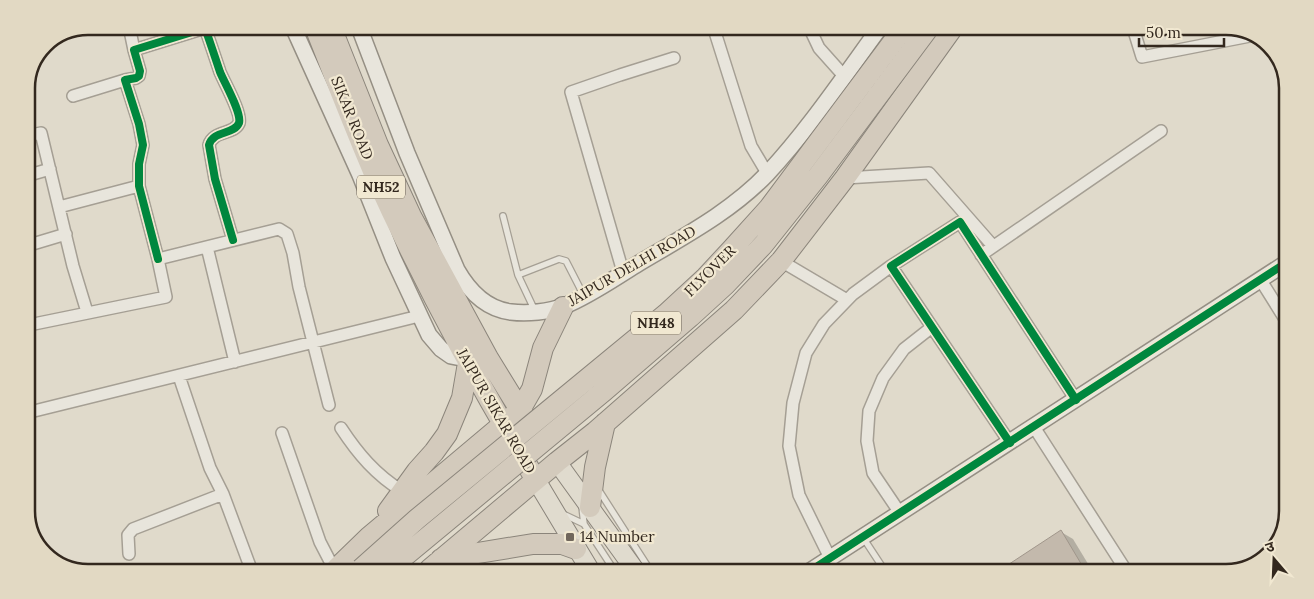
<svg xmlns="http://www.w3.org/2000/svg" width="1314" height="599" viewBox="0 0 1314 599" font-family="Lora,'Noto Sans Devanagari',serif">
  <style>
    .shadow { fill: #0003 }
    .building { fill: #c3b9ac; stroke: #a0968b }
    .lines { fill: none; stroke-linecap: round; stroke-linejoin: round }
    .lane-casing { stroke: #a59f94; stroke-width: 8 }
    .street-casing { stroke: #a59f94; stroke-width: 14 }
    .secondary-casing { stroke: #958f84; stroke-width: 18 }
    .primary-casing { stroke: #8b857b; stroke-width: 20 }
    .highway-casing { stroke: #8b857b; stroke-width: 22 }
    .lane { stroke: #e8e5dc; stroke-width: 5.5 }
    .street { stroke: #e8e5dc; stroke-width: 11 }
    .secondary { stroke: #e8e5dc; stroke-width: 15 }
    .primary { stroke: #e0dbce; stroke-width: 18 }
    .highway { stroke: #d3cabc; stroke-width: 20 }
    .highway-bridge-casing { stroke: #8b857b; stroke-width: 22; stroke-linecap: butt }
    .highway-bridge { stroke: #d3cabc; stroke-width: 20 }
    .cycleway-casing { stroke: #f1e8d1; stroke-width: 11 }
    .cycleway { stroke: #00873e; stroke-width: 8 }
    .poi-dot { fill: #70665b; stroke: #f1e8d1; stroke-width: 2 }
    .labels { text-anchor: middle; stroke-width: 4.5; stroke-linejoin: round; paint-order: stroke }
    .shield { fill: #f1e8d1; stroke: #6c6254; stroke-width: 1 }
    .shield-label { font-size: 14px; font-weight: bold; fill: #33281e }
    .street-label { font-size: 15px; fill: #33281e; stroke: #f1e8d1 }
    .poi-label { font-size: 15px; fill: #33281e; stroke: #f1e8d1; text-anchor: start }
    .rim { fill: none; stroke: #33281e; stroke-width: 2.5 }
  </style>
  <rect width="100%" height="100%" fill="#e0dacb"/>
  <path class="shadow" d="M1061,532L1073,539L1093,572H999Z"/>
  <path class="building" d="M1061,530L1086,572H997Z"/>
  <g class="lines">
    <g class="lane-casing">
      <path id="lane" d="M503,216L518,275L535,311
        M518,275L559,259L566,261L584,296
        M598,489L650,570
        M582,507L584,524L614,570
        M563,514L584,524
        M864,539L885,571"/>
    </g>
    <g class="street-casing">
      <path id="street" d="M129,26L134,50
        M714,29L751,146L767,173
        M810,29L819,48L844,76
        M1134,31L1142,57L1255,35
        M73,96L125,80
        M26,136L41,133L73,266L87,312
        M26,176L50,169
        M845,178L929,173L993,246
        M59,207L139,186
        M26,246L66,234
        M207,247L235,362
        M981,255L1161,131
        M158,259L139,186V164L143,145L139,124L125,80L136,78L139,76L140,71L134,50L205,28C210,42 215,57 220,72C224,82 242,113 239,123C234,135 213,130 209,145L215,179L233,240
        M781,261L847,300
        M623,272L571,92L620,75L674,58
        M1260,279L1285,319
        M26,327L34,324L166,297L158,259L279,229L287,234L293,253L299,287L329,405
        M179,376L210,468L223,494L251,569
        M26,413L419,316
        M1034,427L1127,572
        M341,428C358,454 376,475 402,491
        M282,433L320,542L334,569
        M1010,443L891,266L960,222L1076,400
        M900,513L873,473L867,441L869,411L883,378L904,349L932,327
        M129,554L128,535L133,529L223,494
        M830,558L799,495L789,446L793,403L806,353L824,324L853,294L891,266"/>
    </g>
    <g class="secondary-casing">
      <path id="secondary" d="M293,27L360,175L393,258L429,335L441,349L451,356L466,359
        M359,27L407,153L457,270C469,291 486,309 511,312C527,314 549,312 564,306C589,296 613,279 636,265C681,238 731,212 767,174C808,130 843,78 878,30
        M810,571L1286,263"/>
    </g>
    <g class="primary-casing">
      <path id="primary" d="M557,462L635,570
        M536,480L590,570"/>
    </g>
    <g class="highway-casing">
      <path id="highway" d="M315,27C334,75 353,124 373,171C421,278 476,380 536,480
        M331,27L378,145L411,216L488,358L520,410L542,440
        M590,507L595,467L605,423
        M388,511L417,471L434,452L447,434L462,398L468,363
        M441,559L533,544H562L576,549
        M336,569L369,537L520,410L532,389L543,348L563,307
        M430,569L557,462L595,432L734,310L781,261L845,178L951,30"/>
    </g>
    <use href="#lane" class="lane"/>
    <use href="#street" class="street"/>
    <use href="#secondary" class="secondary"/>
    <use href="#primary" class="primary"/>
    <use href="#highway" class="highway"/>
    <g class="highway-bridge-casing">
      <path id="highway-bridge" d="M361,569L417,519L666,314L706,277L732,249L769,208L902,30
        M389,569L604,391L690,317L725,285L763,245L818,176L927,30"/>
    </g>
    <use href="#highway-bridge" class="highway-bridge"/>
    <g class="cycleway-casing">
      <path id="cycleway" d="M158,259L139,186V164L143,145L139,124L125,80L136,78L139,76L140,71L134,50L205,28C210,42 215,57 220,72C224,82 242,113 239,123C234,135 213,130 209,145L215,179L233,240
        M1010,443L891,266L960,222L1076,400
        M810,571L1286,263"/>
    </g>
    <use href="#cycleway" class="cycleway"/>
  </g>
  <rect class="poi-dot" x="565" y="532" width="10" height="10" rx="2.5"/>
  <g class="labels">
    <g class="shield">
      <rect x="357" y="175.5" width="48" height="23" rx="4"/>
      <rect x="631" y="311.5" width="50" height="23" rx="4"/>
    </g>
    <g class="shield-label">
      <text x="381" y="192">NH52</text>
      <text x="656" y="328">NH48</text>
    </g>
    <g class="street-label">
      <text transform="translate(352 118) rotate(68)" y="5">SIKAR ROAD</text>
      <text transform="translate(632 266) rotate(-30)" y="5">JAIPUR DELHI ROAD</text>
      <text transform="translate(710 271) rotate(-45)" y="5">FLYOVER</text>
      <text transform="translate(496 411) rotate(60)" y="5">JAIPUR SIKAR ROAD</text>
    </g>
    <g class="poi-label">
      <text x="580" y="542">14 Number</text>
    </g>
  </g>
  <path d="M0 0H1314V599H0ZM88 35H1226A53 53 0 0 1 1279 88V511A53 53 0 0 1 1226 564H88A53 53 0 0 1 35 511V88A53 53 0 0 1 88 35Z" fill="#e2d9c3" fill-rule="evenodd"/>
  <path class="rim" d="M88 35H1226A53 53 0 0 1 1279 88V511A53 53 0 0 1 1226 564H88A53 53 0 0 1 35 511V88A53 53 0 0 1 88 35Z"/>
  <g transform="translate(1274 559) rotate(341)" stroke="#f1e8d1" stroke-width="4" paint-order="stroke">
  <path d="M0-4L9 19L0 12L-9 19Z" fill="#33281e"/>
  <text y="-8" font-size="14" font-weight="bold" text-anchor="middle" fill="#33281e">उ</text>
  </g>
  <path d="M1139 38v8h85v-8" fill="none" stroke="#33281e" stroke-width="2.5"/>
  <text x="1146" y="38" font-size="15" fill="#33281e" stroke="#f1e8d1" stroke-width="4" paint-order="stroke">50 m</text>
</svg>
